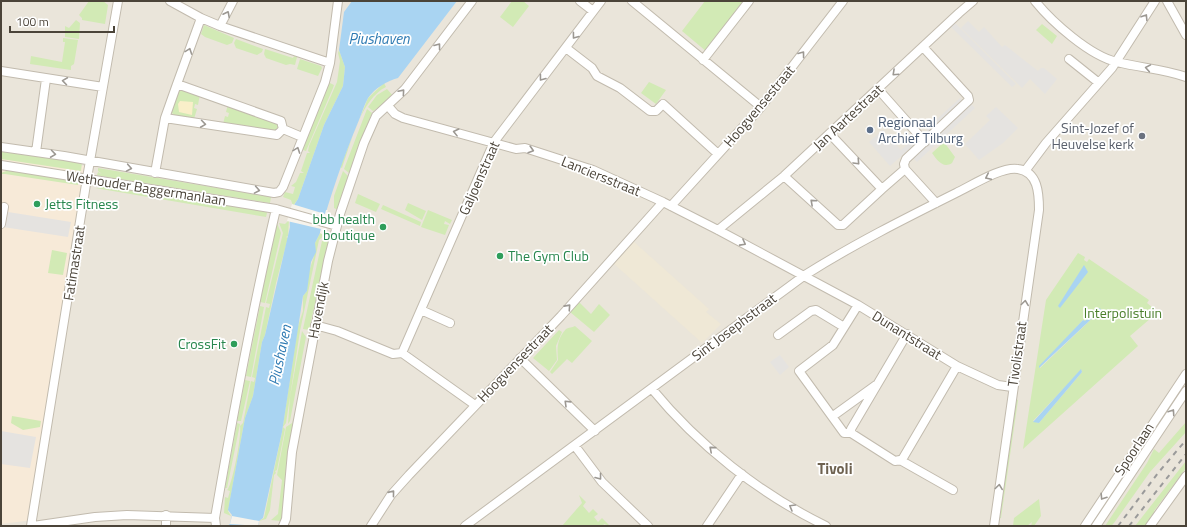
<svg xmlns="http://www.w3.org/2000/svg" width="1187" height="527" viewBox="0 0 1187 527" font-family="'Titillium Web',sans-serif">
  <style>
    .residential { fill: #eae5da }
    .commercial { fill: #f7ead8 }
    .education { fill: #efe8d6 }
    .green { fill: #d2eab5; fill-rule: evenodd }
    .sand { fill: #f9efc9 }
    .parking { fill: #e5e3e0 }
    .water { fill: #a9d4f2 }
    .pier { fill: #f6f3ec }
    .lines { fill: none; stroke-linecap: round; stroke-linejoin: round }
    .minor-casing { stroke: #c2bbae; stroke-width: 10 }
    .minor { stroke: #fff; stroke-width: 8 }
    .rail { stroke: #9a9a9a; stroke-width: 2; stroke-dasharray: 5 5; stroke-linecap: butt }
    .oneway { stroke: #9c9892 }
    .service-dot { fill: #5c6f8a; stroke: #fff; stroke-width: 1.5 }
    .worship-dot { fill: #6b7280; stroke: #fff; stroke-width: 1.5 }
    .leisure-dot { fill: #2e9e5b; stroke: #fff; stroke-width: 1.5 }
    .labels { text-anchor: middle; stroke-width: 3.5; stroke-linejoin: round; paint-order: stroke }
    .street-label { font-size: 14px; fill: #4b4439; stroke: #fff }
    .service-label { font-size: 14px; fill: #4e5e75; stroke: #fff; text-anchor: start }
    .worship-label { font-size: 14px; fill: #5b616d; stroke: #fff; text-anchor: end }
    .leisure-label { font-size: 14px; fill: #27864d; stroke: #fff; text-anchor: start }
    .park-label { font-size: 14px; fill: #4a7f2a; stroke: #fff }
    .water-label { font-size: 15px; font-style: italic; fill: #2e7ab2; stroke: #fff }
    .neighbourhood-label { font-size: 15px; font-weight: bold; fill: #6e6250; stroke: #fff }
  </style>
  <rect width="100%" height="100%" fill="#f6f3ec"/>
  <path class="residential" d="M1,1H1186V526H1L90,167L1,154Z"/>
  <path class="commercial" d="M1,154L90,167L33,520L1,524Z"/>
  <path class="education" d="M633,241L709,309L706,312L721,324L702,343L613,263Z"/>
  <path class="green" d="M89,1H103L108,5L105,24L82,20V18L79,15Z
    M512,1H523L529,6L513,27L500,17Z
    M705,1H745L707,52L682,31Z
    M76,20L80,23L79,39L65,37V26L69,28Z
    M1042,24L1057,36L1052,44L1036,30Z
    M204,25L234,38L232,43L227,45L205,37L201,34Z
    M63,38L78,40L74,64L71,66V70L30,64L31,56L62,62L65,42H63Z
    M236,39L263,49L262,52L257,55L236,48L234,43Z
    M265,49L293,58L294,56L297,57L295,65L290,64L286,65L266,58L264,54Z
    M339,50L345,67L343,86L324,125L298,199L293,206L291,200L283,197L285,192L293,194L295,187L291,186L296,182L300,173H304L301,171L307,153H310L308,151L309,146L337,82L340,61L338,53Z
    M300,59L321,66L322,68L318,76L297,69Z
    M328,82L334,85L333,88L306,151L300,149Z
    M649,82L666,90L656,104L641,93Z
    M384,83L386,87C361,99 351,143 342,168L340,167L368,98Z
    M179,89L200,94L198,105L195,104L194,108L197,109L194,119L175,116L171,112Z
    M387,89L394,97L373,111L368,107L377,95Z
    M228,104L276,121L278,128L276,131L223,124L225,116L228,117L229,113L226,112Z
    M367,109L372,113L349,173L344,169Z
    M944,142L955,157L952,163C943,169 937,160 932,153Z
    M1,151L82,163L81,171L1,159Z
    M98,168L271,197L270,203L101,176L97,175L98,172L102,174L98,171Z
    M9,170L79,181L78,185L5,174H1V173Z
    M343,171L348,176L338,210L334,208V196Z
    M96,184L266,211L267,213L266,217L95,188H100L101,186Z
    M358,194L380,204L376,212L355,203Z
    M408,203L426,211L422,220L405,210Z
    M383,205L421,222L420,226L381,209Z
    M428,210L452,220L450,224L445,221L444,224L449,225L445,235L421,227Z
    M289,220L288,236L286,237L288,238L276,283L265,335L262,342L253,396L245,418L228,511L231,516L224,513L225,497L228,498L230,491L227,490C232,487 242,434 240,426L243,423L251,381L254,382L255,378L252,377L266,307L269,308L270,304L266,303L283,233L279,223L285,224Z
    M277,223L281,233L265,303L260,302Z
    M320,233L325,235L319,240L300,331L286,423L283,427L285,429L277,470L275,471L276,473L274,475L270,510L266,519L259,521L264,518L282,432L298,326L303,311V296L307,291V278L314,256L315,243Z
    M327,236H330L309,330L303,329L322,241Z
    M52,250L67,253L63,275L48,273Z
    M1078,253L1085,257L1084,260L1087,262L1089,259L1149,300L1147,303L1158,312L1130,336L1138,346L1023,449L1046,300ZM1101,310L1040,368H1039L1083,320L1085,321ZM1081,370L1082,372L1039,423L1033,421Z
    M579,302L591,314L599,304L610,315L594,332L570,312Z
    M260,306L264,307L251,377L246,376Z
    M575,326L592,341L572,363L567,359L552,374L550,372L558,360C557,348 557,339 566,329C569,327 572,328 575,326Z
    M559,330L562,332L556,346L557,360L549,371L533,358Z
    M302,331L306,337L290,421L288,424L290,397Z
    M245,380L250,381L241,421H237Z
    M1015,399L1018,400L1001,518H1000Z
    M12,416L41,421L40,427L23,430L11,423Z
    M293,418L282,518L281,521L271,520L278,514L282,480L277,475L286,427L292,423Z
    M1186,422V432L1150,472L1114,523L1111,526H1105L1147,463L1154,449L1159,453Z
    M237,423L240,424L239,429L227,488H225Z
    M1186,461V468L1154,511L1156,513L1147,526H1135Z
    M579,495L586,502L583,506L589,513L593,509L598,514L594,517L598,522L602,518L610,526L604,524L603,526H562L582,503Z
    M1039,499L1041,516L1034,526H1031L1032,522L1027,526H1013L1014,518Z"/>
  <path class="sand" d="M180,101L193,102L192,115L179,112L178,104Z"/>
  <path class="parking" d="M968,21L979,32L984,27L1002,47L1005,45L1038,71L1041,68H1044L1057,79L1045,94L1030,79L1022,88L961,28Z
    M954,22L1016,84L1012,87L950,26Z
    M960,98L964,103L930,134L926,129Z
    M971,104L975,108L917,162L913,158Z
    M996,107L1018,128L1003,143L979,160L965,144L990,120L986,116Z
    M883,130L901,150L910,142L913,146L890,166L869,142Z
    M8,212L71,222L68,237L3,227L4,223H6Z
    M780,355L789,367L780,375L770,362Z
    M1,431L36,437L30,468L1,464Z"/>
  <path class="water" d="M352,1H457L398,78C387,81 375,88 368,98C364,105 362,113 359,120C343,158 331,194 320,233L315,243L316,252L311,262L307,291L303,296L282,432L263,518L259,521L258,526H227L230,524L232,515L228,510L245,418L253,396L262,342L265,335L290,227C289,216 292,207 298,199L324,125L343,86L345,67L339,50L344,12Z
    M1084,265L1088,272L1060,308L1058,306Z
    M1100,308L1101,310L1039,368V366L1083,320L1085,321Z
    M1081,369L1082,372L1039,423L1033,422Z"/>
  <path class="pier" d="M292,204L325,214L326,210H328L322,234L320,233L321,229L287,221Z
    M232,516L259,521L258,526L230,524Z"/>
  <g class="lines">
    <g class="minor-casing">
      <path id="minor" d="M170,1L201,18L220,26L330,63
        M580,1L593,11
        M632,1L761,107
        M1035,1C1052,22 1090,56 1117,62C1141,68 1164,69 1186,77
        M1167,1L1186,35
        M220,26L233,1
        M923,47L968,96L969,100L906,159L904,164L905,169L936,203
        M566,48L592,68L597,76L620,88L650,111H656L663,104L718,154
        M1069,59L1099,83
        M703,60L749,1
        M1,71L103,87
        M177,84L201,18
        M878,89L925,142
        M388,106L395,114L403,118L516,149L525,148L593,170L663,202L718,230L858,305L957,366L998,385L1012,387
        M283,129L302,137
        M1,147L64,156L274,193L279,192L283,187L325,82L330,63L338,1
        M36,152L46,79
        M1,165L276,209L337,226
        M1025,171L1046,143L1112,68L1155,1
        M155,173L165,118L177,84L281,121L283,129L277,135L165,118
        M784,176L838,225H843L882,189L830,134
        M882,189L905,169
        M671,206L761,107L843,1
        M1,224L4,207
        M718,230L784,176L959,13L973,1
        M858,305L833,345L799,371L844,433H851L895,461L900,460L953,490
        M421,310L450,323
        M315,325L337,331L393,354L402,353L475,405
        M778,335L811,311L816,310L844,327
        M402,353L494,142L601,1
        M520,358L595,431
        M652,389C698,445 760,494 826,526
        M833,416L876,385
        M851,433V429L907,334
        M575,446L602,482L648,526
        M900,460L903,458L957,366
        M31,526L87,178L118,1
        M33,526L95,517L127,515L215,518
        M166,526V515
        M216,526L215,518C233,414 252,311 276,209
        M283,526L286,519L292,452L328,261L340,214L364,143L376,116L405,89L472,1
        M371,526L391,495L409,475L561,316L663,202
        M465,526L805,275C854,244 904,219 956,193C971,186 1002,166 1018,169C1038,172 1039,193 1039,210L994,526
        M707,526L742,474
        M1085,526L1186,374
        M1096,526L1186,391
        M1150,526L1186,476"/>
    </g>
    <use href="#minor" class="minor"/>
    <path class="rail" d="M1118,526L1158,473L1186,440
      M1129,526L1186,454"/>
  </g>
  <defs><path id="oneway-chevron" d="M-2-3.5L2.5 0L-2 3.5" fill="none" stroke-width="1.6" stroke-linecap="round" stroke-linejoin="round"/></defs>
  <g class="oneway">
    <use href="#oneway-chevron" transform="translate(227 14) rotate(-63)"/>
    <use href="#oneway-chevron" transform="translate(1145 17) rotate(-58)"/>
    <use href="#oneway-chevron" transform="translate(575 36) rotate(127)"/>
    <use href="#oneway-chevron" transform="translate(438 46) rotate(-53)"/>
    <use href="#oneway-chevron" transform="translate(189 51) rotate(-70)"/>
    <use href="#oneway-chevron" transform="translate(802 54) rotate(-53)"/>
    <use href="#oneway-chevron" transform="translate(1148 68) rotate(-170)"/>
    <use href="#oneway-chevron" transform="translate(895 73) rotate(137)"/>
    <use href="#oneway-chevron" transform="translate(542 78) rotate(127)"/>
    <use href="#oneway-chevron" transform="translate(65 81) rotate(-172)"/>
    <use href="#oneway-chevron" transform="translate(402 92) rotate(-49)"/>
    <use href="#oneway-chevron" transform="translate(203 124) rotate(8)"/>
    <use href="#oneway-chevron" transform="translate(456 132) rotate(-166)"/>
    <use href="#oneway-chevron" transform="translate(297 150) rotate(-70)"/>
    <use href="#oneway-chevron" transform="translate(531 150) rotate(17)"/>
    <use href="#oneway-chevron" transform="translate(53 154) rotate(8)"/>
    <use href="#oneway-chevron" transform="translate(857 162) rotate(47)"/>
    <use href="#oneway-chevron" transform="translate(129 168) rotate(10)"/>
    <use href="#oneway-chevron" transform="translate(988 177) rotate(155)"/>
    <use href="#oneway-chevron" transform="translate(257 190) rotate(10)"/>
    <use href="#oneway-chevron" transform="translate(813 202) rotate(-138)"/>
    <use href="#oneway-chevron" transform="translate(743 243) rotate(28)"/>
    <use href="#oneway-chevron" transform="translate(1025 303) rotate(-82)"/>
    <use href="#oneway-chevron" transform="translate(568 307) rotate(-48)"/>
    <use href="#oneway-chevron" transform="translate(567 403) rotate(-136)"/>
    <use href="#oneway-chevron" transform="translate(1172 412) rotate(-56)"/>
    <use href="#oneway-chevron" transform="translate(712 449) rotate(-139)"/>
    <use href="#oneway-chevron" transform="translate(599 477) rotate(52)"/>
    <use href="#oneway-chevron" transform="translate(999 487) rotate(-82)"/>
    <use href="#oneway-chevron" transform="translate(392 493) rotate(-51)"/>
    <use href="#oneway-chevron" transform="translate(1103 497) rotate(123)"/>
    <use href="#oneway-chevron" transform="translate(792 507) rotate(-150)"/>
  </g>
  <circle class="service-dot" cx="870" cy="130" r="4"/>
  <circle class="worship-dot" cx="1142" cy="136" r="4"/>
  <g class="leisure-dot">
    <circle cx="37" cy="204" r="4"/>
    <circle cx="383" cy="227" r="4"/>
    <circle cx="500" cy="256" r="4"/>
    <circle cx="234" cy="344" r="4"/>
  </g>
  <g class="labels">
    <g class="street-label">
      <text transform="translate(759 106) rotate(-50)" y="5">Hoogvensestraat</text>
      <text transform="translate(848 117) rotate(-43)" y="5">Jan Aartestraat</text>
      <text transform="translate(601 176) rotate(22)" y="5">Lanciersstraat</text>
      <text transform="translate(479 178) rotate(-66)" y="5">Galjoenstraat</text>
      <text transform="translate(146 188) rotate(9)" y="5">Wethouder Baggermanlaan</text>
      <text transform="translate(74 263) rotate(-81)" y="5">Fatimastraat</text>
      <text transform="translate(318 310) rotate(-79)" y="5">Havendijk</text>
      <text transform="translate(734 327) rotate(-37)" y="5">Sint Josephstraat</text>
      <text transform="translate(907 335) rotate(32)" y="5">Dunantstraat</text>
      <text transform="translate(1017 354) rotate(-82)" y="5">Tivolistraat</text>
      <text transform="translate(515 363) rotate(-46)" y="5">Hoogvensestraat</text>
      <text transform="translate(1134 449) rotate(-57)" y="5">Spoorlaan</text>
    </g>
    <g class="service-label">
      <text x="878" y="127">Regionaal<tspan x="878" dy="16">Archief Tilburg</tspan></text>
    </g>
    <g class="worship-label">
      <text x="1134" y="133">Sint-Jozef of<tspan x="1134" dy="16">Heuvelse kerk</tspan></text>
    </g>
    <g class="leisure-label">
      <text x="45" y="209">Jetts Fitness</text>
      <text x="375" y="224" text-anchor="end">bbb health<tspan x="375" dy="16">boutique</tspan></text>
      <text x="508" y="261">The Gym Club</text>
      <text x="226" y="349" text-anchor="end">CrossFit</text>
    </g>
    <g class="park-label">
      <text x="1123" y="318">Interpolistuin</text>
    </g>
    <g class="water-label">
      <text x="379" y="44">Piushaven</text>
      <text transform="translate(280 355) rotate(-78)" y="5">Piushaven</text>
    </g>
    <g class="neighbourhood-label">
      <text x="835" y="474">Tivoli</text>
    </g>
  </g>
  <rect width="1187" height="527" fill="none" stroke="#4b4439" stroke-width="4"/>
  <path d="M10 26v6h104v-6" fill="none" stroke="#4b4439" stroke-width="2"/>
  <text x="16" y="26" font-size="12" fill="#4b4439" stroke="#ffffff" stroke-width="3" paint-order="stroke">100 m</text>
</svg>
